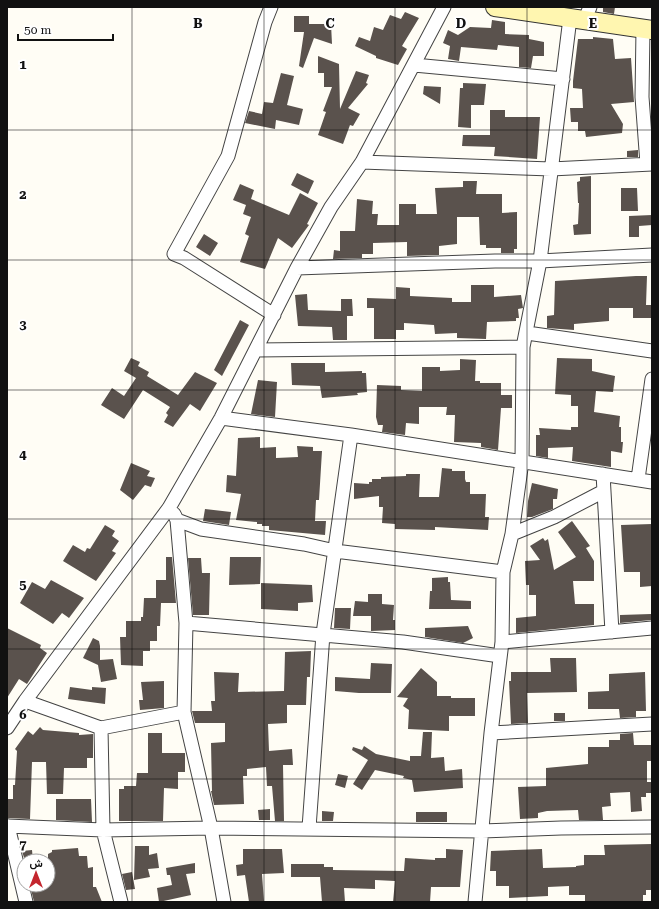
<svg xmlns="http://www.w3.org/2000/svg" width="659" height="909" viewBox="0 0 659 909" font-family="'Roboto Serif',Vazirmatn,serif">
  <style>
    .building { fill: #5a524d }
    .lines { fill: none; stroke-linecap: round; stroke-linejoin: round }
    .street-casing { stroke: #444; stroke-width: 15 }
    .secondary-casing { stroke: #333; stroke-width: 20 }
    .street { stroke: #fff; stroke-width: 13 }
    .secondary { stroke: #fff6b0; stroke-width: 18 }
    .grid { fill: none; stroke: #111; stroke-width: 1; stroke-opacity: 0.55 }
    .grid-label { font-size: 13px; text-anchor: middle; font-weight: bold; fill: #111; stroke: #fff; stroke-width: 4; stroke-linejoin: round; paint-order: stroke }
  </style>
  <rect width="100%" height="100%" fill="#fffdf5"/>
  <path class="building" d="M603,7H615L614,14L603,12Z
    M405,12L419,18L402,46L407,49L398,65L376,58V56L355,46L359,37L370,41L374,27L383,30L390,15L401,19Z
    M294,16H309V24H331L332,44L314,38L303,68L299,66L304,32H294Z
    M492,20L505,22V34L529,35V39L544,42V56H533L531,68L519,67V47L498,45L497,50L461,47L459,61L448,59L450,46L443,43L448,30L458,35L470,27L491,28Z
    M593,37L613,39L615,59L631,58L634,102L611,104L623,124L622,133L586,137L585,131H578V122H571L570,108H583L582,89L573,88V81L578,39H593Z
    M318,56L339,64L340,109L356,71L369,75L366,83L368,84L348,108L360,114L353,126L350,125L343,144L318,135L326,112L323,111L332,87H324V73H318Z
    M281,73L294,76L287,105L303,109L299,125L276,120L275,129L245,123L249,111L262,114L264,102L273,103Z
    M463,83L486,84L484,105H471V128L458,127L460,88H463Z
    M424,86L441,87L440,104L423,94Z
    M490,110H505V117H540L537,159L494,156L495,147L462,146L463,135H490Z
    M638,150V157H627V151Z
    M297,173L314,181L308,194L291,185Z
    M591,176V234L574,235L573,225L578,224L579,203H578L577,182L580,181V177Z
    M463,181H477L476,194H502V213L517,212V249H514V253H501V248H486V245H480L479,217H457V244L439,246V255L407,256V242L373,243V254H362V258L333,259L334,250L340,251V231H355L357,199L373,201L372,214H378L377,225H399V204H416V214H437L435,188L463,187Z
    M240,184L254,190L251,199L289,215L300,193L318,203L307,224L309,225L292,248L278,238L265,269L240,262L249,236L245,234L251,217L243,214L246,205L233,200Z
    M621,188H637L638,211H621Z
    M652,215V225L639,226V237H629V216Z
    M204,234L218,243L210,256L196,247Z
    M636,276H647L646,305H652V318H633V308H609V321L574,324V330L547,328V316L554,315L555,281Z
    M471,285H494V297L521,295L523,308L518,309L519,318H516V321L487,322L486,339L457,338V333L435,334L434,325L404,323V330H396V339H374V308H367V298L396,299V287L410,288V296L452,298V302H471Z
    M307,294L308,310L341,311V299H352L353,316H347V340H333L332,327L298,326L295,295Z
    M240,320L249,325L222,376L214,370Z
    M131,358L140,362L138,366L149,372L147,376L178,395L195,372L217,383L200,411L190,404L173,427L164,422L168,415L166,413L170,407L143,390L124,419L101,405L112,388L124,396L136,378L124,371Z
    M557,358L592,359V371L615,376L613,392L596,391L594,412L620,416L619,427H621V442H623L622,453L611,451V467L572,461L573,447L548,448V458L536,456V435H540L539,428L571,430V427H578V406H571V395L555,394Z
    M460,359L476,360L475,381H480V383H501V395H512V408H501L498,450L481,447V443L454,442L455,415H446L447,407H419V424L406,423L405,435L382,432L383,425H378L376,417L377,385L401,386V390L422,391V367H440V371L460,370Z
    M291,363H325V372L362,371V373H366L367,392L357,393L358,395L322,398L320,386L292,385Z
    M258,380L277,382L275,417L251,414Z
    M260,437V448L276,447V458L298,457L297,446L313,447V451H322L319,500H316L315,521H326L325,535L269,530V526H262V524H257V522L236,520L241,494L226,492L227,475L236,476L238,438Z
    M131,463L150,471L147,476L155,478L151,487L145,485L133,500L120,490Z
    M442,468L452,469V471H465V479L466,482H470V494H486L485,517H489L488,530L435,527V530L395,529V524L382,523L383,507H379V496L354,499V483L369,484V482H372V479H381V477L406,476V474H420L419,497H439Z
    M532,483L558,489L557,499H553V509L532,517H527L528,501Z
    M205,509L231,512L229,525L203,521Z
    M572,521L590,546L586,548L594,561V581H573L575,604H594V625L516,633V618L536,616V595H529V585H526L525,561L540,560L530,546L543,538L545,541L548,539L554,570L576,557L558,532Z
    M652,524V586L640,587V572H624L621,525Z
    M105,525L115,531L112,536L119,541L112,551L116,553L96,581L63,561L73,545L85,552L87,548L90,549Z
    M166,557H172L176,603H161L160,626H157V641H150V651H143V666L121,665L120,637H126V621H141V617H143L144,598H156V580H166Z
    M230,557H261L260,584L229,585Z
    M188,558H201L202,573H210L209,615H193Z
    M448,577V582H450L451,600L471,601V609H429L430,591H432V578Z
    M51,580L84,598L69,618L62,613L53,624L20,603L32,582L45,589Z
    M261,583L312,585L313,602L298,603V611L261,609Z
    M368,594H382V604L394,605L393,620H395V630L371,631V616H353L355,601L368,602Z
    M335,608H351L350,629L334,628Z
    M651,614V620L620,623V615Z
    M468,626L473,638L463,643L425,637V628Z
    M7,628L41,645L40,648L47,653L27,684L19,679L7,698Z
    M93,638L99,641L100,646V660L113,659L117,679L101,682L98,665L83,658Z
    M311,651L310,677H307L306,705H287V723L268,724L269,751L292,749L293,765H283L284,821H275L272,786H267L266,767L247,769V776H243L244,804L214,805L211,791H212L211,743L225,742V723H195L192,711H212L211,701H215L214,672L239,673L238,692L284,691L285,652Z
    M550,658H576L577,692L527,693L528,723L511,724L509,681H511V672H551Z
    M371,663L392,664L391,693H359L335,691V677L370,679Z
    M421,668L437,682V696H451V698H475V716H449V731L408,729L409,710L403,706L408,698L397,697Z
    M645,672L646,711H636V717L620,718L619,709H588V692L609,691V674Z
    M164,681V708L140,710L139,700H143L141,682Z
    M70,687L92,690V687L106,688L105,704L68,699Z
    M554,713H565V721H554Z
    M40,727L43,730L79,733V735L93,734V758H87V768H64L63,794H47L46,762H32L30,819L7,818V799H13V785H15L17,751L15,749L28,731L33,735Z
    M423,732H432L431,758L444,757L445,771L462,769L463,788L414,792L412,780L403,778L404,776L375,770L362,790L353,784L368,760L352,750L353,747L362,750L364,746L376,754L410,761V756H421Z
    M148,733H162V753H185V772H178V789L164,788L163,821H119V789H124V786H136L137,773H148Z
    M633,733L634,745H652V761H647V782H652V793H646V797H641L642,811L631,812L630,792L610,793L611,806L602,807L603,820H579L578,810L547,811L538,813V818L520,819L518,787L546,786V768L588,764V747H609V740H620V734Z
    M338,774L348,776L345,788L335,785Z
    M56,799H91L92,822L56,820Z
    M270,809V820H259L258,810Z
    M322,811L334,812L333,821H322Z
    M416,812H447V822H416Z
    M652,844V890H646V895H643V902H585V895H569V886L548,887V896L509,898V886H496V871H490L491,851L542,849L543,868L576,867V866L584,865V855H605L604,845Z
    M135,846H149V855L157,853L159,868L148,869L150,877L134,880Z
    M78,848L79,856H87L88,868L93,867V887H96L102,902H34L30,885H48V854L52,852V850Z
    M243,849H282L284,873L262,874L264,902H249L245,875L237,876L236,865L243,864Z
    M446,849L463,850L460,887H431L430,902H393L395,881L375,880V889L344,888L345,902H322L320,877H291V864H324V867H333V870L404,871L405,858L435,860V858H446Z
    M32,850L33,861H25L22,851Z
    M195,863V873L186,874L191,895L159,902L157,888L172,885L170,875H167L166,868Z
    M132,872L135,889L126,890L122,874Z"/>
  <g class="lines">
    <g class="street-casing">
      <path id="street" d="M271,7L265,22L228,156L174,254L184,258L274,315
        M585,19L590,7
        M643,29L642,97L647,164
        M414,65L563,79
        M362,162L551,169L652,164
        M297,268L495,261H540L652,255
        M527,333L652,351
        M256,350L523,347
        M221,418L351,435L652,482
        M603,474L612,632
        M638,479L652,379
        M174,514L177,520L201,529L304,544L335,551L503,572
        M177,520L186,623L184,712L211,828L224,902
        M512,534L554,517L604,491
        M186,623L403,642L500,656
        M502,642L652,628
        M25,701L101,728L184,712
        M7,728L25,701L169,508L221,418L297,268L331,207L362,162L444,7
        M101,728L103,830L121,902
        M491,733L652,724
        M7,826L103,830L211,828L482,831L561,828L652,827
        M8,826L26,902
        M309,828L323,634L351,435
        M475,902L491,733L502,642L503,572L512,534L522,461L523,347L540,261L570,18"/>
    </g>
    <g class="secondary-casing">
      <path id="secondary" d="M495,7L652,30"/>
    </g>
    <use href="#street" class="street"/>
    <use href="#secondary" class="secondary"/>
  </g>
  <path class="grid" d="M132,7V902M264,7V902M395,7V902M527,7V902M7,130H652M7,260H652M7,390H652M7,519H652M7,649H652M7,779H652"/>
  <g class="grid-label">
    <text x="198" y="28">B</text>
    <text x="330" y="28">C</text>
    <text x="461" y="28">D</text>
    <text x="593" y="28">E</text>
    <text x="23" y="69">1</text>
    <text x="23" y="199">2</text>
    <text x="23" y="329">3</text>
    <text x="23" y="459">4</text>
    <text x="23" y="589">5</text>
    <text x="23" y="719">6</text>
    <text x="23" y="849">7</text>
  </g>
  <rect width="659" height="909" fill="none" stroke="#111111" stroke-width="16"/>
  <g transform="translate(36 873)"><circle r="19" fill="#ffffff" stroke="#a0a0a0"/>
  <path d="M0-3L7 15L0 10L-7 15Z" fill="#c4262e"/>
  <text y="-6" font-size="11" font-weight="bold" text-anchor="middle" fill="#111111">ش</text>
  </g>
  <path d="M18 34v6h95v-6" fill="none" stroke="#111111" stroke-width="2"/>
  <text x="24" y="34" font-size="12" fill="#111111" stroke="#ffffff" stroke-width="3" paint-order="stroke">50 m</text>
</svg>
